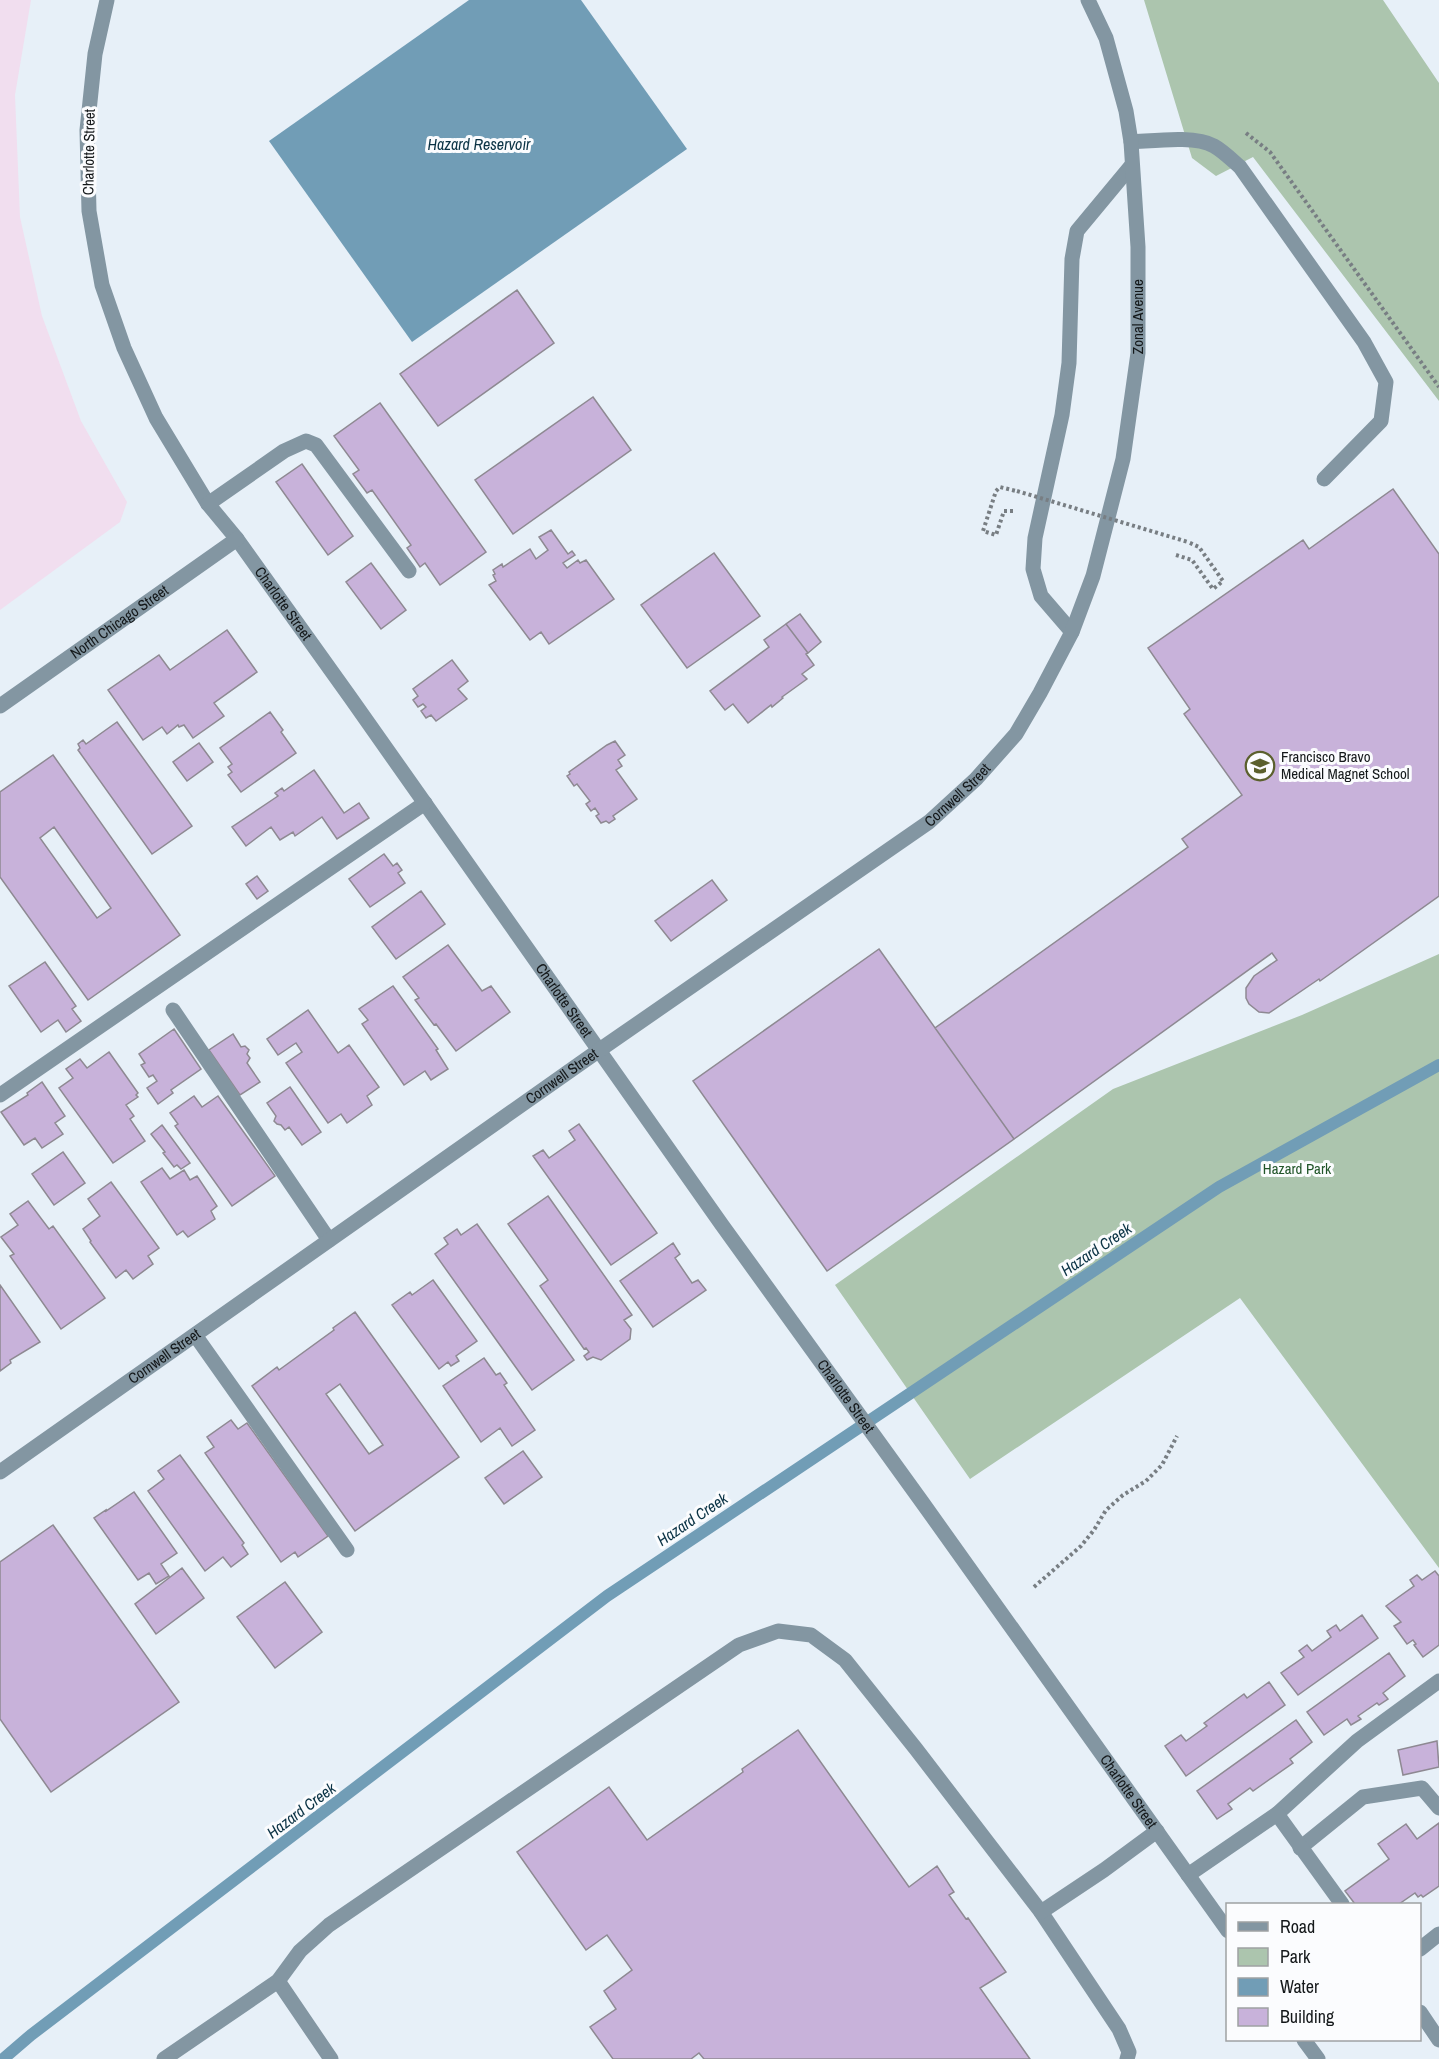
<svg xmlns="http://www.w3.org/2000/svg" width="1439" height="2059" viewBox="0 0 1439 2059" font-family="'Archivo Narrow',sans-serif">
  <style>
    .medical { fill: #f1deef }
    .green { fill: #acc5ae }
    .water { fill: #719db6 }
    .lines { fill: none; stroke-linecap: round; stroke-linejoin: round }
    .stream { stroke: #719db6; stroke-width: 12 }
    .building { fill: #c8b2da; stroke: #8e8992; stroke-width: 1.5; fill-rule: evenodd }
    .path { stroke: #787e83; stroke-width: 4; stroke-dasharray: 3 3; stroke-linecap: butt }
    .minor { stroke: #8396a2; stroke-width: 15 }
    .path-bridge { stroke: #787e83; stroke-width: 4; stroke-dasharray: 3 3; stroke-linecap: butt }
    .labels { text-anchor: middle; stroke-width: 6; stroke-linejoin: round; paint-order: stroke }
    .street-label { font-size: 15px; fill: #14181a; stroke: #fbfcfe }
    .poi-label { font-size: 15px; fill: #14181a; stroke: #fbfcfe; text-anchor: start }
    .park-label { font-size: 15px; fill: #215529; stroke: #fbfcfe }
    .water-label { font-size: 16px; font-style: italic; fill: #0a3244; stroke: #fbfcfe }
  </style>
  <rect width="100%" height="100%" fill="#e7f0f8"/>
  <path class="medical" d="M0,0H31L15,95L20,217L42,316L81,421L127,502L120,522L0,610Z"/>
  <path class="green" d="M1144,0H1383L1439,83V401L1253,157L1216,176L1192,158Z
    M1439,954V1568L1240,1298L970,1479L835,1285L1113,1089L1302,1015Z"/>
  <path class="water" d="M469,0H581L687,149L412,342L269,141Z"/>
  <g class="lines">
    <path class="stream" d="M3,2059L31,2035L607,1596L1219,1187L1439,1065"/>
  </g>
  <path class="building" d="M517,290L554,343L438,426L400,374Z
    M593,397L631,450L513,534L475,480Z
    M380,403L486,552L440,585L425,563L420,567L407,548L411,545L372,490L367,493L353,474L359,470L334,436Z
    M302,464L353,536L328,555L276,482Z
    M1393,489L1439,554V896L1320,981L1319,979L1269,1013L1259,1012L1249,1004L1246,998V988L1254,976L1277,960L1272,953L1014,1139L935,1028L1188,847L1182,839L1242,795L1184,714L1190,709L1148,648L1303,540L1309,549Z
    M551,530L568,554L572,551L575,555L563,563L567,568L578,560L580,563L586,560L614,599L549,644L541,632L530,640L489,585L496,581L493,575L495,574L493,570L502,564L503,567L530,549L536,559L548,550L539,537Z
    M714,553L760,616L687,668L641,605Z
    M371,563L406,610L381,629L346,582Z
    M800,614L821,642L808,653L786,624Z
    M786,624L808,653L806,654L814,665L802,674L807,679L782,697L783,698L772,707L771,705L748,723L733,704L725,710L710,691L769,647L764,640Z
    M227,630L257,672L214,703L224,716L193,738L184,725L179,727L178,725L167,734L162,727L143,740L108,690L159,655L170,670Z
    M452,660L468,681L458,689L467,699L436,721L431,715L426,718L421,711L426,707L423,704L418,707L413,700L418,696L413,689Z
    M270,712L283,730L281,732L296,753L241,792L228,775L232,772L228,767L232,764L220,748Z
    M117,722L192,826L152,854L78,750L80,748L78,744L83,740L86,744Z
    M615,741L625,755L618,760L622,766L616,770L637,799L613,816L615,819L609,823L606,821L601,823L596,816L599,814L595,808L591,811L586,804L590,801L577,784L574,786L567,776L570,774L569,772L607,745Z
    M199,743L213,762L187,781L173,762Z
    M53,755L180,935L88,1000L0,877V792ZM54,827L111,908L97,918L40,838Z
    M314,770L344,813L359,803L369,818L337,839L322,817L295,836L293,832L280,840L271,827L246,846L232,827L278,796L275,793L282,788L284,791Z
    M384,854L393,866L397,863L402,870L398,873L405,883L370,907L349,879Z
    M257,876L268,891L257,899L246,884Z
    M712,880L727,900L671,941L655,921Z
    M421,891L445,924L396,959L372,927Z
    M448,945L482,991L491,986L510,1012L456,1051L436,1024L434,1025L415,1000L419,998L403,977Z
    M879,949L1014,1139L827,1271L693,1081Z
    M45,962L76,1006L72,1009L81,1021L66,1032L58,1020L41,1032L9,986Z
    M393,986L438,1049L436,1050L448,1069L431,1080L425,1071L404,1085L362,1024L368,1020L359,1009Z
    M308,1010L338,1053L349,1045L379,1087L367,1096L372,1105L347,1123L341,1114L328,1123L286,1063L302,1052L296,1043L278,1055L267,1039Z
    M174,1029L201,1069L171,1090L173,1093L158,1104L147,1088L157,1081L153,1075L149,1077L141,1065L145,1063L139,1054Z
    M233,1034L241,1047L245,1046L249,1050L247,1054L250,1058L247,1063L260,1082L240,1095L209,1050Z
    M109,1052L138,1093L136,1095L138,1097L126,1105L134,1116L130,1119L145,1141L113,1163L59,1088L73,1078L66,1069L80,1059L87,1068Z
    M42,1082L65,1116L55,1123L63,1134L42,1148L35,1138L24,1145L1,1112L28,1095L27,1093Z
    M290,1087L321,1132L302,1145L289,1127L285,1130L281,1125L277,1124L274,1121L276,1116L267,1103Z
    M194,1096L202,1107L218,1096L275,1176L232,1206L175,1126L178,1124L170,1113Z
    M579,1124L657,1233L611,1265L533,1156L543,1150L549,1158L575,1140L569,1131Z
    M162,1125L190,1163L181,1169L177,1165L174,1167L163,1153L165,1152L151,1134Z
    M63,1152L85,1183L54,1205L32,1174Z
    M162,1168L170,1179L184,1170L190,1180L197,1176L217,1206L211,1211L215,1219L188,1237L183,1231L177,1235L141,1182Z
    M111,1182L159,1248L148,1256L153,1264L133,1279L126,1270L116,1278L90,1242L91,1241L83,1229L100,1216L88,1199Z
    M548,1196L632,1315L624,1320L631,1329L630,1339L601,1360L593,1357L587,1360L584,1356L589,1352L586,1348L584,1349L540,1286L548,1280L508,1224Z
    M28,1201L49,1229L53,1226L105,1298L61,1329L10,1256L14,1254L1,1237L18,1225L10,1214Z
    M477,1224L574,1360L532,1390L435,1254L448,1244L444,1238L457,1229L461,1235Z
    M673,1243L680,1254L675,1258L692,1283L698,1280L706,1290L653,1327L620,1281Z
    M433,1280L477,1341L456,1356L459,1361L451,1366L448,1362L439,1369L392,1305L410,1292L412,1295Z
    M0,1285L40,1342L10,1360L11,1363L0,1371Z
    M355,1312L459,1457L355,1531L252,1386L277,1367L279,1370L334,1330L333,1328ZM340,1384L383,1445L369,1454L326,1394Z
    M484,1358L496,1375L500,1373L507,1383L504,1385L535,1430L512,1446L500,1428L481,1442L443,1386Z
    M231,1420L238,1429L247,1423L328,1536L298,1557L295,1552L281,1562L205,1453L214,1447L207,1437Z
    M523,1451L542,1477L504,1504L485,1478Z
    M180,1455L244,1543L242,1545L248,1554L231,1567L223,1557L205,1571L148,1491L164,1479L158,1471Z
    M134,1492L177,1553L161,1564L169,1576L156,1584L149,1573L138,1580L94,1518L106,1510V1511Z
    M53,1525L179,1702L51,1792L0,1719V1562Z
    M182,1568L204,1598L156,1634L135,1604Z
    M1435,1571L1439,1576V1645L1423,1657L1414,1645L1416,1644L1413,1640L1407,1644L1394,1626L1401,1622L1386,1606L1414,1586L1410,1580L1417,1575L1422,1580Z
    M285,1582L322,1632L275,1668L237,1617Z
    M1362,1615L1378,1638L1298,1695L1281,1673L1304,1657L1299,1651L1307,1645L1312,1651L1331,1637L1327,1631L1336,1625L1340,1631Z
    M1389,1653L1405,1676L1383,1693L1388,1699L1379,1705L1377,1703L1358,1716L1361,1719L1351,1725L1347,1719L1324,1735L1307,1712Z
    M1269,1682L1285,1705L1186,1776L1165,1746L1181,1735L1186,1741L1207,1726L1204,1723L1244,1694L1247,1698Z
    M1296,1720L1312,1742L1290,1759L1293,1763L1253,1791L1250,1788L1228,1804L1232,1809L1217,1819L1197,1791Z
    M798,1730L909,1887L937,1866L954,1892L949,1895L966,1919L968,1918L1006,1972L980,1988L1030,2059H704L699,2053L691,2059H613L590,2027L616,2009L604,1991L632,1970L607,1935L586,1950L517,1852L609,1787L647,1840L743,1772L742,1769Z
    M1437,1741L1439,1767L1403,1775L1398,1750Z
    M1439,1823V1886L1423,1897L1421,1895L1418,1897L1415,1893L1399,1904H1355L1345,1891L1389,1859L1378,1844L1406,1824L1417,1839Z"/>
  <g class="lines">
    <path class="path" d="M1246,133L1270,152L1439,387
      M1013,511H1004L996,535L983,531L996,491L1000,487L1016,491
      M1176,555L1192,560L1213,589L1223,581L1199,547L1188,542
      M1034,1587L1081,1546L1094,1530L1106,1510L1123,1495L1146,1481L1162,1465L1177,1436"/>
    <g class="minor">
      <path id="s1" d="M107,0L95,54L87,130L89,211L102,285L124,348L156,418L208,504L237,539L350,697L722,1225L922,1502L1228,1931"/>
      <path d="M1131,142C1153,141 1195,135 1214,146C1223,151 1232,160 1240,167L1364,342L1386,382L1381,421L1324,479"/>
      <path d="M208,504L284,451L306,441L316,445L409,571"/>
      <path d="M1072,632L1041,596L1033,569L1035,538L1062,415L1069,363L1072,259L1077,231L1131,166"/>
      <path id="s2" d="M0,706L237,539"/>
      <path d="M173,1010L329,1240"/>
      <path d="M0,1095L425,803"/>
      <path d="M195,1335L347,1550"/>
      <path id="s3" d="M0,1472L598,1051L929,822L976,779L1016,734L1040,693L1072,632L1093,576L1123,459L1138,353V247L1131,142L1126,111L1106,38L1088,0"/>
      <path d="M1277,1814L1357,1741L1439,1681"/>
      <path d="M1300,1848L1363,1797L1422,1788L1439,1808"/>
      <path d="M1188,1875L1277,1814L1342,1904"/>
      <path d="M1041,1912L1119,2029L1129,2052L1127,2059"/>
      <path d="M1420,1949L1439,1934"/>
      <path d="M278,1981L331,2059"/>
      <path d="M1420,2012L1439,2040"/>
      <path d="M1304,2040L1318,2059"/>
      <path d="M164,2059L278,1981L300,1951L329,1925L739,1645L778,1631L811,1635L845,1660L916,1749L1041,1912L1104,1870L1157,1831"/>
    </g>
    <path class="path-bridge" d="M1017,491L1188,542"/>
  </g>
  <defs>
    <g id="school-ring" transform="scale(1.5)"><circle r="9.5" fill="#fbfcfe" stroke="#5b602d" stroke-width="1.5"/><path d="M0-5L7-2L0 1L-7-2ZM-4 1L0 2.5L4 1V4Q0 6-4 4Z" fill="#5b602d"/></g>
  </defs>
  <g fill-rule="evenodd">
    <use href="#school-ring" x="1260" y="766"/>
  </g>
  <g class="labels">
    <g class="street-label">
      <text transform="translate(89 152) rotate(-89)" y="5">Charlotte Street</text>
      <text dy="5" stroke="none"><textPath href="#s3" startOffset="1698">Zonal Avenue</textPath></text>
      <text dy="5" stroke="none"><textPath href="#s1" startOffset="657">Charlotte Street</textPath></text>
      <text dy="5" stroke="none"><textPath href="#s2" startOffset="146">North Chicago Street</textPath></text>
      <text dy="5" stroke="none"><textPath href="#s3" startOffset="1173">Cornwell Street</textPath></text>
      <text dy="5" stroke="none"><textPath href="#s1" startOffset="1143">Charlotte Street</textPath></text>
      <text dy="5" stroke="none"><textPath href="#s3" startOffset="687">Cornwell Street</textPath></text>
      <text dy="5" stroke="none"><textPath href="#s3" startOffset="201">Cornwell Street</textPath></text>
      <text dy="5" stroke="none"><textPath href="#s1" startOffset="1629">Charlotte Street</textPath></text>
      <text dy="5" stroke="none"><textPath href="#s1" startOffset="2115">Charlotte Street</textPath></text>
    </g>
    <g class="poi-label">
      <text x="1281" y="762">Francisco Bravo<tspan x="1281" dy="17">Medical Magnet School</tspan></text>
    </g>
    <g class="park-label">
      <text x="1297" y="1174">Hazard Park</text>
    </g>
    <g class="water-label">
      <text x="479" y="150">Hazard Reservoir</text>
      <text transform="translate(1096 1249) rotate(-34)" y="6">Hazard Creek</text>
      <text transform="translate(692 1519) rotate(-34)" y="6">Hazard Creek</text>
      <text transform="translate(301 1810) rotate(-37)" y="6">Hazard Creek</text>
    </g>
  </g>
  <rect x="1226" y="1903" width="195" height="138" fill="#fbfcfe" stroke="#9fa1a3" stroke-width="1.5"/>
  <rect x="1238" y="1922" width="30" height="9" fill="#8396a2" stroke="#9fa1a3" stroke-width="1.5"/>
  <text x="1280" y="1933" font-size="18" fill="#14181a">Road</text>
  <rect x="1238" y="1948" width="30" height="18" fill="#acc5ae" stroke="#9fa1a3" stroke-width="1.5"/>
  <text x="1280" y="1963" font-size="18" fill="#14181a">Park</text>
  <rect x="1238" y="1978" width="30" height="18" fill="#719db6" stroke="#9fa1a3" stroke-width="1.5"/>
  <text x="1280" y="1993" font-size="18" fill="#14181a">Water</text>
  <rect x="1238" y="2008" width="30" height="18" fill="#c8b2da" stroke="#9fa1a3" stroke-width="1.5"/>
  <text x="1280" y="2023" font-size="18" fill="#14181a">Building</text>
</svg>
